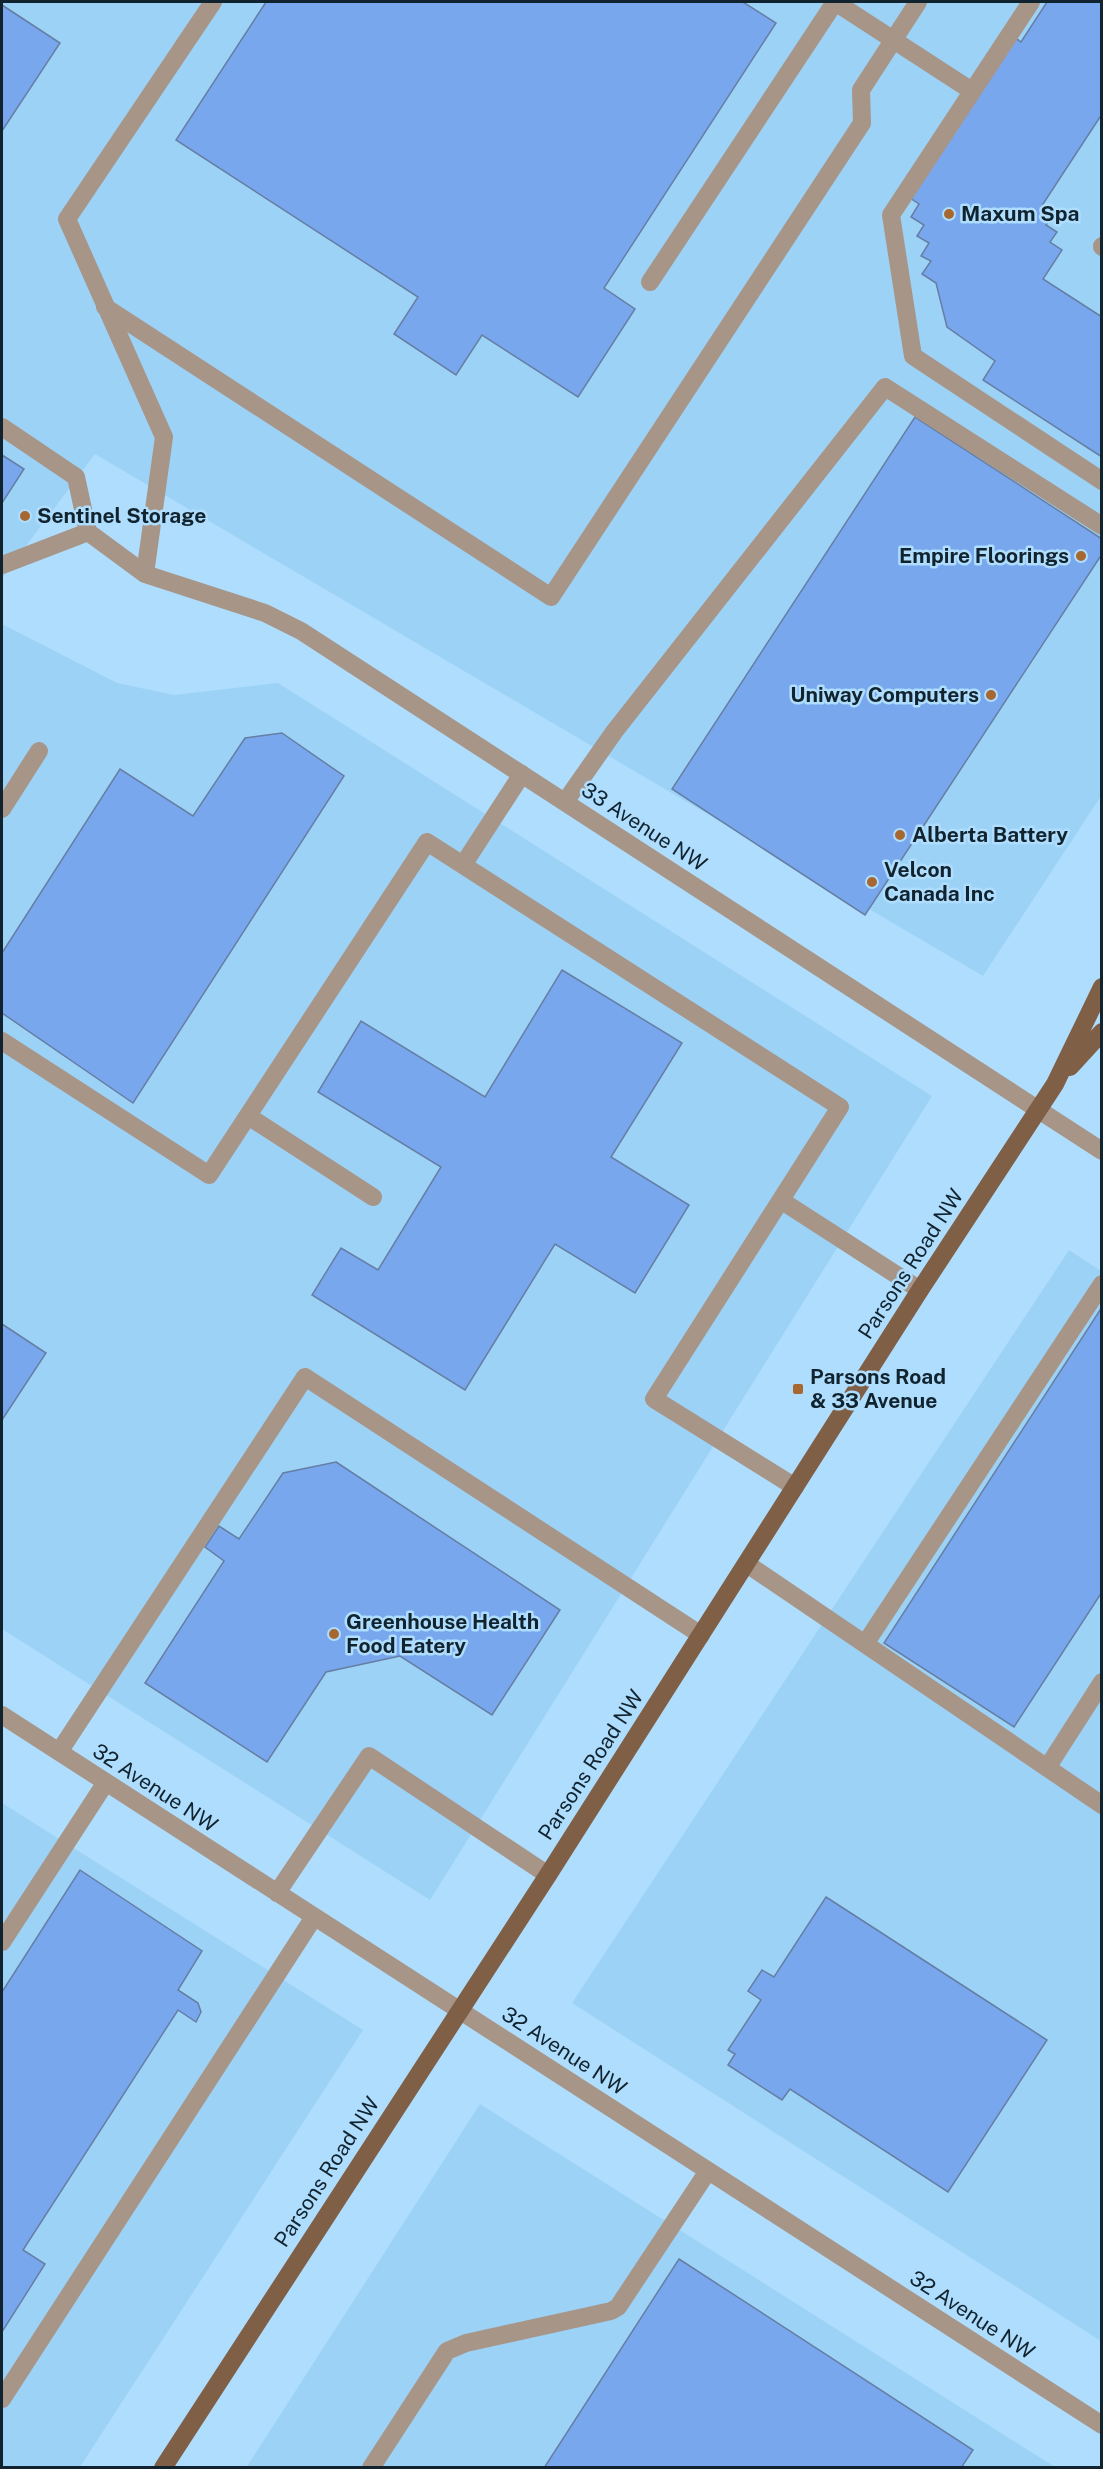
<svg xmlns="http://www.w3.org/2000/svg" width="1103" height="2469" viewBox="0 0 1103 2469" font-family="'Public Sans',sans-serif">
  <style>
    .built { fill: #9dd2f7 }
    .building { fill: #79a7ed; stroke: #657ea3; stroke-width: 1.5 }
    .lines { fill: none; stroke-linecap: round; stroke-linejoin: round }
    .minor { stroke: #a79587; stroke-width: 18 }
    .major { stroke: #7f5f46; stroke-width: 18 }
    .poi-dot { fill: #a76730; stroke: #afddfd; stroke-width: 2 }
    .labels { text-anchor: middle; stroke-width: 5; stroke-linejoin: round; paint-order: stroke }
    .poi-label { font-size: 21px; font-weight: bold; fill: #11232e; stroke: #afddfd; text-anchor: start }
    .street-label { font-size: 21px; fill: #11232e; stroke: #afddfd }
  </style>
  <rect width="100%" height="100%" fill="#afddfd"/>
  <path class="built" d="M2,2H1101V796L983,976L95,454L2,578Z
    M2,624L117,683L174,695L278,683L932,1096L430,1900L2,1629Z
    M1069,1250L1101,1271V2341L572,2003Z
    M2,1803L363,2030L80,2467H2Z
    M480,2104L1055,2467L246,2468Z"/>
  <path class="building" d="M266,2H743L776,23L604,288L635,309L578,397L482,335L456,375L394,334L418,297L176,140Z
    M1047,2H1102V114L1041,207L1053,215L1046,225L1057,232L1050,242L1062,250L1043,279L1102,317V457L983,380L995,361L947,327L936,283L922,274L931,261L921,256L929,243L917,236L924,225L911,217L919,204L910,198L1013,36L1021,42Z
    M2,5L60,43L2,131Z
    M915,417L1102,539V554L865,915L672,789Z
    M2,455L24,469L2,503Z
    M282,733L344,776L133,1103L2,1013V953L120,769L193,816L245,738Z
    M562,970L682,1043L611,1157L689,1205L635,1293L555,1244L465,1390L312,1295L341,1248L378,1270L441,1167L318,1092L361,1021L485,1097Z
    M1102,1307V1592L1014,1727L884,1643Z
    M2,1324L46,1353L2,1420Z
    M336,1462L560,1610L492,1715L400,1656L326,1672L267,1762L145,1683L224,1561L205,1547L219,1526L239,1539L283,1473Z
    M80,1870L202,1951L178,1990L198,2003L201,2012L196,2022L178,2010L23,2250L45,2264L2,2332V1992Z
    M826,1897L1047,2040L948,2192L790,2089L782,2100L728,2065L735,2054L728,2050L761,2000L748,1991L762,1970L774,1977Z
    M679,2259L973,2450L961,2468H544Z"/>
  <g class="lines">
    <path class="minor" d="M835,2L972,91
      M1031,2L891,215L913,356L1102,481
      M1102,246V247
      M650,282L835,2
      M105,307L551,597L862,123L861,90L918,2
      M2,427L76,477L88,532L145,574L265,613L301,631L1102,1151
      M2,565L88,532
      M145,574L164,437L67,219L213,2
      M565,802L614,732L885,387L1102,526
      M2,809L39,751
      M463,865L522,774
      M2,1041L209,1175L427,842L840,1107L654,1399L795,1487
      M248,1116L373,1197
      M782,1201L920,1290
      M747,1564L1102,1805
      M865,1644L1102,1284
      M2,1715L1102,2425
      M59,1752L305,1377L701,1635
      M1047,1768L1102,1682
      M277,1893L369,1756L548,1875
      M2,1942L106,1782
      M2,2399L314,1917
      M371,2468L447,2351L466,2343L611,2311L618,2307L708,2171"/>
    <path class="major" d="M1070,1067L1102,1032
      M163,2468L548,1875L920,1290L1055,1084L1102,987"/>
  </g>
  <g class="poi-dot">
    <circle cx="949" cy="214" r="6"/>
    <circle cx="25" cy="516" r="6"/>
    <circle cx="1081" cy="556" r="6"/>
    <circle cx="991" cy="695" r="6"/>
    <circle cx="900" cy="835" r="6"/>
    <circle cx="872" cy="882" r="6"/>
    <rect x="792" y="1383" width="12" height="12" rx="3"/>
    <circle cx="334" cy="1634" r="6"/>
  </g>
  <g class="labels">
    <g class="poi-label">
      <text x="961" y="221">Maxum Spa</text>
      <text x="37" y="523">Sentinel Storage</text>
      <text x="1069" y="563" text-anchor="end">Empire Floorings</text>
      <text x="979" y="702" text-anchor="end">Uniway Computers</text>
      <text x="912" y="842">Alberta Battery</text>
      <text x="884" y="877">Velcon<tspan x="884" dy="24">Canada Inc</tspan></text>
      <text x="810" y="1384">Parsons Road<tspan x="810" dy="24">&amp; 33 Avenue</tspan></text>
      <text x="346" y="1629">Greenhouse Health<tspan x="346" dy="24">Food Eatery</tspan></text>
    </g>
    <g class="street-label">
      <text transform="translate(644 827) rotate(33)" y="7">33 Avenue NW</text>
      <text transform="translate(911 1264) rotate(-57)" y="7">Parsons Road NW</text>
      <text transform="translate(591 1765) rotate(-57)" y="7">Parsons Road NW</text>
      <text transform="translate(155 1788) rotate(33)" y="7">32 Avenue NW</text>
      <text transform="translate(564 2051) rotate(33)" y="7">32 Avenue NW</text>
      <text transform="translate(327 2172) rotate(-57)" y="7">Parsons Road NW</text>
      <text transform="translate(972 2315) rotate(33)" y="7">32 Avenue NW</text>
    </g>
  </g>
  <rect width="1103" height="2469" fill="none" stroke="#11232e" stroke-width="6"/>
</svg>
